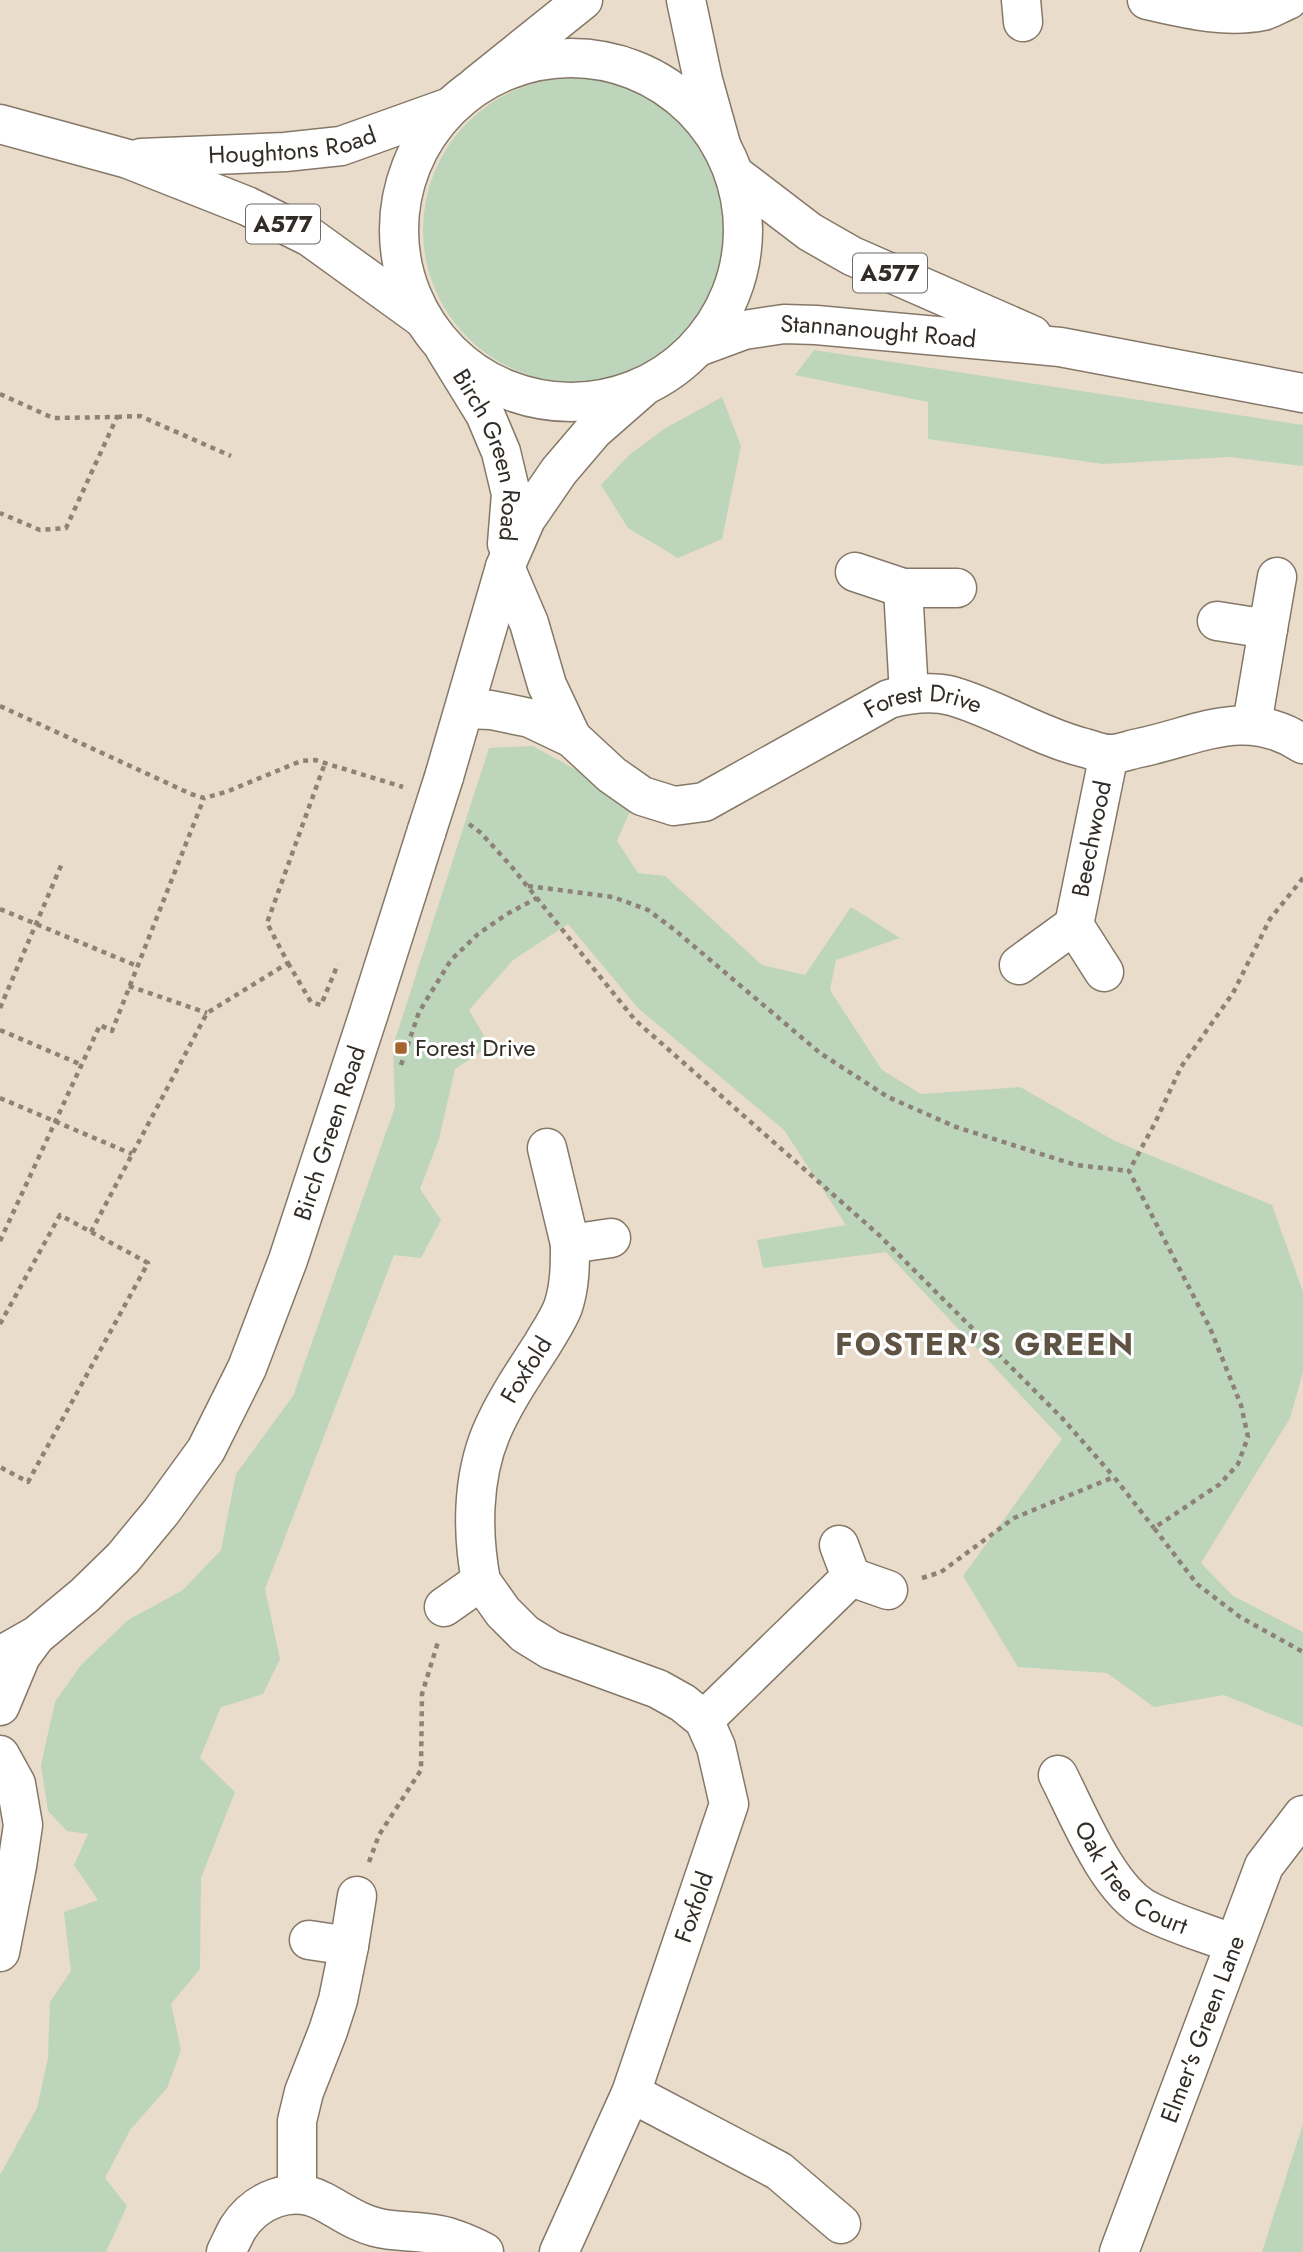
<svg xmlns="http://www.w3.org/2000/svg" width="1303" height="2252" viewBox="0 0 1303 2252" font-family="Jost,sans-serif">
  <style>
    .green { fill: #bdd5bb }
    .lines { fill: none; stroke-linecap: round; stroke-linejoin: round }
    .street-casing { stroke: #857868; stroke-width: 41 }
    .secondary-casing { stroke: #857868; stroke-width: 41 }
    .primary-casing { stroke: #857868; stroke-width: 41 }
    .path { stroke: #8c8276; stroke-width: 4.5; stroke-dasharray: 5 5; stroke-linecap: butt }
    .street { stroke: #fff; stroke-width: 38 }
    .secondary { stroke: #fff; stroke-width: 38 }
    .primary { stroke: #fff; stroke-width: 38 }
    .secondary-bridge-casing { stroke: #857868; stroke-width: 41; stroke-linecap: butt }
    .secondary-bridge { stroke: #fff; stroke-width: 38 }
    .poi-dot { fill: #a66530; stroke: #fff; stroke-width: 2.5 }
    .labels { text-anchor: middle; stroke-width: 6; stroke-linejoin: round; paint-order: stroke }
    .shield { fill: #fff; stroke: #6f6b66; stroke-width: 2 }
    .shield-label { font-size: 23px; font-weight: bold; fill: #312c25 }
    .street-label { font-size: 24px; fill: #312c25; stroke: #fff }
    .poi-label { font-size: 24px; fill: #312c25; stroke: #fff; text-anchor: start }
    .district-label { font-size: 32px; font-weight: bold; letter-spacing: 2px; fill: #5f5344; stroke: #fff }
  </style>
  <rect width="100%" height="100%" fill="#eadcca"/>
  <path class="green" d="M423 230a152 152 0 1 1 304 0a152 152 0 1 1-304 0Z
    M814,350L1303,425V466L1230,457L1103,464L928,439V402L795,375Z
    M722,397L741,446L722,539L678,558L628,528L601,485L628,456L664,429Z
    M533,746L634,802L617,841L638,873L665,876L762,965L805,975L851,907L900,938L836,960L830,990L882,1070L921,1094L1020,1087L1115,1141L1272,1205L1303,1292V1372L1290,1418L1201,1563L1233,1596L1303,1632V1727L1224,1695L1154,1707L1107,1673L1018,1667L963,1576L1062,1439L886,1252L763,1268L757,1240L846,1225L784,1130L639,1009L568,924L513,960L469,1010L490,1046L455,1069L439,1139L420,1189L441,1220L421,1258L394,1255L265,1589L280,1659L263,1694L221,1707L200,1758L235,1792L201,1878L200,1969L171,2004L181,2050L167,2088L130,2130L105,2178L127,2206L106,2252H0V2175L37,2108L48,2058L50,2002L71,1971L64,1912L98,1900L74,1865L88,1834L67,1831L48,1811L41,1765L55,1702L81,1665L128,1620L183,1590L221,1550L236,1474L293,1396L395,1107L393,1046L489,748Z
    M1303,2124V2252H1262Z"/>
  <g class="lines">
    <g class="street-casing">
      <g id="street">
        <path d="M1021,0L1023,22"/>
        <path d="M1147,0C1183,8 1225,19 1263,11C1271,9 1280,3 1288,0"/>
        <path d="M505,567L529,623L547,685L572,738"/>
        <path d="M855,572L903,588H957"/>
        <path d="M903,588L909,694"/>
        <path d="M1217,621L1268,629L1277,577"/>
        <path id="s1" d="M465,709L491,710L530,718L572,738L612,775L642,796L674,806L704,802L889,699C908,694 932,691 952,696C997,709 1036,735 1081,747C1090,749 1099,753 1107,754C1117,755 1129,750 1139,748C1198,736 1245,706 1303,744"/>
        <path d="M1252,724L1268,629"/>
        <path id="s2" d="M1074,925L1109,754"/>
        <path d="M1019,965L1074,925L1104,972"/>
        <path d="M547,1148L570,1244L611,1238"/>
        <path d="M839,1545L851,1577L888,1590"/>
        <path d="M481,1581L503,1612L525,1634L551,1650L658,1689L683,1703L704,1720L716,1747L729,1804L631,2093L559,2252"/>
        <path id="s3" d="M444,1607L481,1581C472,1533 472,1479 491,1433C504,1402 524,1373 542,1345C549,1333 558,1320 563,1307C570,1286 570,1266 570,1244"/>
        <path d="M704,1720L851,1577"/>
        <path id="s4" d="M1058,1775C1078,1814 1108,1890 1147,1910C1173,1924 1206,1933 1234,1944"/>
        <path d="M309,1940L349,1946L357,1896"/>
        <path d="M631,2093L779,2171L841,2224"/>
        <path d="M297,2194V2121L304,2092L328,2031L338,2000L349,1946"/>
        <path d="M226,2252C230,2244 234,2235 238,2228C256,2200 292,2185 322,2201C340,2210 355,2222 375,2227C396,2233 418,2230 439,2235C455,2238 470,2245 484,2252"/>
        <path id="s5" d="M1119,2252L1264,1866L1303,1815"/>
      </g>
    </g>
    <g class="secondary-casing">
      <g id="secondary">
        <path d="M686,0L703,80L722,148"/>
        <path d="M477,85L583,0"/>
        <path id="s6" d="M445,349L485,414L501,452L511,494L507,544"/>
        <path d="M444,777L505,567L526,519L559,471L594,430L642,388"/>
        <path id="s7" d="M0,1656L37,1635L85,1595L123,1558L161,1512L206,1450L247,1368L288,1260L369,1013L427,830"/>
        <path d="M0,1706L21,1656L35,1637"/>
        <path d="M0,1755L16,1784L23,1825L17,1866L0,1897"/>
        <path d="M0,1952L16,1871"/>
      </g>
    </g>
    <g class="primary-casing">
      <g id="primary">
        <circle cx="571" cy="230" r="172"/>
        <path d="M0,124L128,159L247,206L310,237L422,318"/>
        <path id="s8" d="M141,158L285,152L341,146L450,107"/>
        <path d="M734,174L810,232L852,256L1032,335"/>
        <path id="s9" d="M698,347L744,330L784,324L816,325L1060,347L1303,393"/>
      </g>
    </g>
    <path class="path" d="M0,394L53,418L117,417L66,528L40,530L0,513
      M117,417L140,416L231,456
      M0,706L191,794L204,798L226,792L301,761L315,760L403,787
      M469,824L481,833L511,866L635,1020L879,1235L1062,1418L1114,1477
      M1303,878L1270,919L1233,993L1181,1067L1155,1123L1129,1171L1210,1328L1241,1405L1248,1437L1238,1464L1220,1484L1154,1528L1197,1584L1240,1617L1303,1652
      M528,886L613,897L648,910L676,931L820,1053L888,1097L956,1127L1076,1165L1129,1171
      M0,909L137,966
      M288,963L311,1002L321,1005L338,964
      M129,986L207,1013
      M0,1008L63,861
      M0,1030L82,1065
      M401,1065L419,1012L451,960L478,934L507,914L537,898
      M0,1098L132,1154
      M91,1232L207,1013L288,963L267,923L325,763
      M0,1241L100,1025L112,1031L204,798
      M0,1324L60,1215L148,1263L28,1482L0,1467
      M922,1578L941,1572L1014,1518L1114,1477L1154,1528
      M369,1862L379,1835L421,1770L422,1694L438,1642"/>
    <use href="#street" class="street"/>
    <use href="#secondary" class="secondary"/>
    <use href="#primary" class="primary"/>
    <g class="secondary-bridge-casing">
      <path id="secondary-bridge" d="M427,830L444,777"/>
    </g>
    <use href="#secondary-bridge" class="secondary-bridge"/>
  </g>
  <rect class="poi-dot" x="394" y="1041" width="14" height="14" rx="3.5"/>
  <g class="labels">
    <g class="shield">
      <rect x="246" y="204.5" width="74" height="39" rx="5"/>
      <rect x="853" y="253.5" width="74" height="39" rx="5"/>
    </g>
    <g class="shield-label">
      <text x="283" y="232">A577</text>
      <text x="890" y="281">A577</text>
    </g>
    <g class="street-label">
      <text dy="8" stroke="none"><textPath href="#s8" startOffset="152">Houghtons Road</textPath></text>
      <text dy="8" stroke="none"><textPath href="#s9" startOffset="184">Stannanought Road</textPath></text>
      <text dy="8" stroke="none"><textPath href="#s6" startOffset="117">Birch Green Road</textPath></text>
      <text dy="8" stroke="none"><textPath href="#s1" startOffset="513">Forest Drive</textPath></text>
      <text dy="8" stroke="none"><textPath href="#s2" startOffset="88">Beechwood</textPath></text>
      <text dy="8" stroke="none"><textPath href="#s7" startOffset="635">Birch Green Road</textPath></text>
      <text dy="8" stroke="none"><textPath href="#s3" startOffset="268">Foxfold</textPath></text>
      <text dy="8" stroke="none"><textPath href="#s4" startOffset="130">Oak Tree Court</textPath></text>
      <text transform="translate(694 1907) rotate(-71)" y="8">Foxfold</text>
      <text dy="8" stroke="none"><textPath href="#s5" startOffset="238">Elmer's Green Lane</textPath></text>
    </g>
    <g class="poi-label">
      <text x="415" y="1056">Forest Drive</text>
    </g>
    <g class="district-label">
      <text x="985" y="1355">FOSTER'S GREEN</text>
    </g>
  </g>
</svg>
